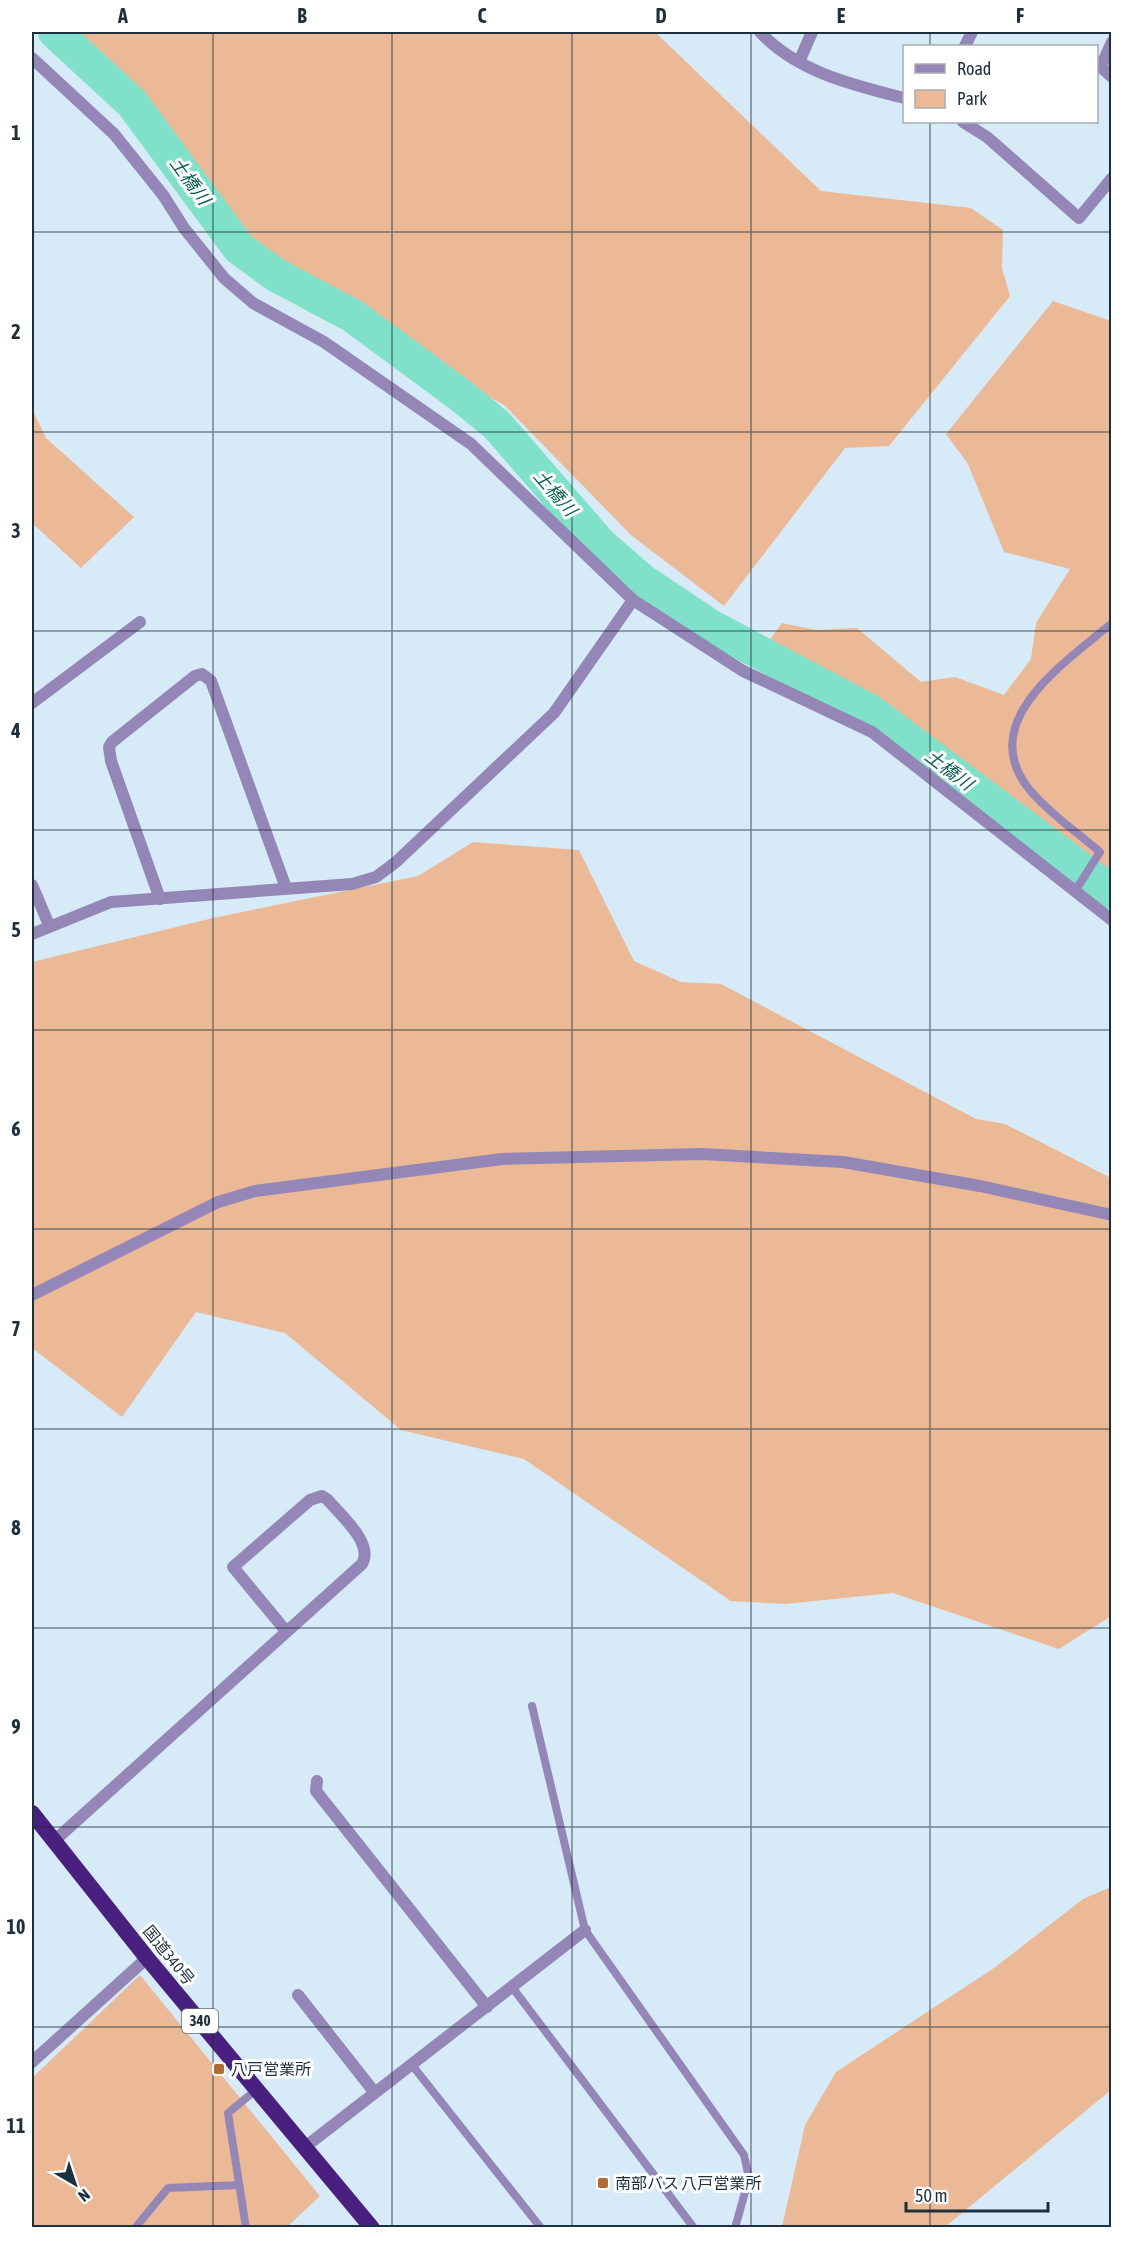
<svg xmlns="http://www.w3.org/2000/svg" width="1143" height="2259" viewBox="0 0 1143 2259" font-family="'Asap Condensed','Noto Sans JP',sans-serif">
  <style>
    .green { fill: #ebb996 }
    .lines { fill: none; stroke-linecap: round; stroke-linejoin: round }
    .stream { stroke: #62aca0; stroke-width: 6 }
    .river { stroke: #7fe1ca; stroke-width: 34 }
    .service { stroke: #9487b7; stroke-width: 8 }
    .minor { stroke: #9487b7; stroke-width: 12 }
    .trunk { stroke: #49207f; stroke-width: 16 }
    .grid { fill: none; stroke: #1d303d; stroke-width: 1.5; stroke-opacity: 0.55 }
    .poi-dot { fill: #ad6b36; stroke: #fff; stroke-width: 2 }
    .labels { text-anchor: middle; stroke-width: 6; stroke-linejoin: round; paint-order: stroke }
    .shield { fill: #fff; stroke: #616e77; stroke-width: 1.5 }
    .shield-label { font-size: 15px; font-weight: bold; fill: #1d303d }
    .street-label { font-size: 16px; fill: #1d303d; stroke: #fff }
    .poi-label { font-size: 16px; fill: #1d303d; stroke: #fff; text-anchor: start }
    .water-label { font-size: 18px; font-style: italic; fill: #085e50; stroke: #fff }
    .neatline { fill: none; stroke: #1d303d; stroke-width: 2 }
    .grid-label { font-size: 20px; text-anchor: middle; font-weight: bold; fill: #1d303d }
  </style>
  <rect width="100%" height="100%" fill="#d7eaf7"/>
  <path class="green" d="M81,32H655L821,191L971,208L1003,230L1002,268L1010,296L889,446L845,448L724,606L632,536L504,405L298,294L208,219Z
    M1053,301L1111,321V882L762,650L782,623L816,630L857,628L921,682L955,677L1004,695L1031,659L1036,623L1070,569L1004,552L968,464L946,434Z
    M32,409L46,438L134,517L81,568L32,523Z
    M473,842L579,850L634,961L681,982L721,984L976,1119L1005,1124L1111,1178V1616L1059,1649L893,1593L785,1604L731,1601L524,1459L401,1430L285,1333L196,1312L122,1417L32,1348V962L213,918L418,876Z
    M1111,1887V2090L945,2227H782L805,2125L836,2072L994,1968L1083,1899Z
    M140,1975L320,2196L287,2227L32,2228V2078Z"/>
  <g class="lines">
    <path class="stream" d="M1110,891L1112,888"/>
    <path class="river" d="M55,32L132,103L239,248L276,275L353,316L460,395L497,425L600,544L644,582L710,626L870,711L1112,892"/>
    <path class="service" d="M1075,891L1100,852C1079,834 1056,818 1037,798C967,727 1062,665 1112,623
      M532,1706L585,1930L744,2155L749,2178L735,2228
      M512,1987L694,2228
      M412,2065L541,2228
      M135,2228L168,2188L239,2185
      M246,2228L228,2113L257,2089"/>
    <path class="minor" d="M760,32C797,72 853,85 904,98
      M1112,42L1101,67L1112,77
      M965,46L972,32
      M32,58L114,134L163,195L184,228L224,278L253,303L324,342L471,444L633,600L743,671L872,732L1112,920
      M799,62L812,32
      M963,122L987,137L1079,218L1112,178
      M32,703L140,622
      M32,885L49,925
      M160,899L111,761L109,747L112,742L195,676L202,674L211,681L286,888
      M32,934L111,902L352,884L376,877L396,862L554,713L633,600
      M32,1295L218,1202L255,1191L502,1159L702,1154L843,1162L980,1186L1112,1215
      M317,1781L316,1791L487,2007
      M54,1841L362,1564C374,1543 341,1516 328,1500L322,1496L310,1500L233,1567L286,1631
      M298,1995L375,2093
      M32,2062L147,1958
      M305,2147L585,1930"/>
    <path class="trunk" d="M32,1813L147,1958L372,2228"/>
  </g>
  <path class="grid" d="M213,32V2228M392,32V2228M572,32V2228M751,32V2228M930,32V46M930,122V2228M32,232H1112M32,432H1112M32,631H1112M32,830H1112M32,1030H1112M32,1229H1112M32,1429H1112M32,1628H1112M32,1827H1112M32,2027H1112"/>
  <g class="poi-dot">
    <rect x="213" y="2063" width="12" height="12" rx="3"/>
    <rect x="597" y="2177" width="12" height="12" rx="3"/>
  </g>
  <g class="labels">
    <rect class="shield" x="182" y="2009" width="36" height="24" rx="4.5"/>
    <g class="shield-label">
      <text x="200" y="2026">340</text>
    </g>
    <g class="street-label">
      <text transform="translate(169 1955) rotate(51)" y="6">国道340号</text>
    </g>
    <g class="poi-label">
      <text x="231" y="2075">八戸営業所</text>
      <text x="615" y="2189">南部バス 八戸営業所</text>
    </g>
    <g class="water-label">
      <text transform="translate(190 181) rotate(54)" y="6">土橋川</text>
      <text transform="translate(555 493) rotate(49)" y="6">土橋川</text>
      <text transform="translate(949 770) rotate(37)" y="6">土橋川</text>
    </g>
  </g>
  <rect width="1143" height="2259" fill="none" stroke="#ffffff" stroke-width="66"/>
  <rect x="903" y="45" width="195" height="78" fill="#ffffff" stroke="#a5acb1" stroke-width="1.5"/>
  <rect x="915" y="64" width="30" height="9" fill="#9487b7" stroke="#a5acb1" stroke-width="1.5"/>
  <text x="957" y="75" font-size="18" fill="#1d303d">Road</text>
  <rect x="915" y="90" width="30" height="18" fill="#ebb996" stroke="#a5acb1" stroke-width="1.5"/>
  <text x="957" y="105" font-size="18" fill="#1d303d">Park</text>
  <g transform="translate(75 2184) rotate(141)" stroke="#ffffff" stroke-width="4.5" paint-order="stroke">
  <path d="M0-4.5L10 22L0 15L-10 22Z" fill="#1d303d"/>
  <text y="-9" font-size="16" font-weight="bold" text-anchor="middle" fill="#1d303d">N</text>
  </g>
  <path d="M906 2202v9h142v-9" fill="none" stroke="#1d303d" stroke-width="3"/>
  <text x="915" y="2202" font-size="18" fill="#1d303d" stroke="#ffffff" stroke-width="4.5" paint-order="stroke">50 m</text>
  <rect x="33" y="33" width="1077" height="2193" class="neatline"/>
  <g class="grid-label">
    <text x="123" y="23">A</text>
    <text x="302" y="23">B</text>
    <text x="482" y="23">C</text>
    <text x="661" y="23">D</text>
    <text x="841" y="23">E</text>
    <text x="1020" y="23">F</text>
    <text x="16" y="140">1</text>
    <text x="16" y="339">2</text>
    <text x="16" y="538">3</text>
    <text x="16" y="738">4</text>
    <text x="16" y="937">5</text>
    <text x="16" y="1136">6</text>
    <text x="16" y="1336">7</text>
    <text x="16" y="1535">8</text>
    <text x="16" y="1734">9</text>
    <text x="16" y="1934">10</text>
    <text x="16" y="2133">11</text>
  </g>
</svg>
